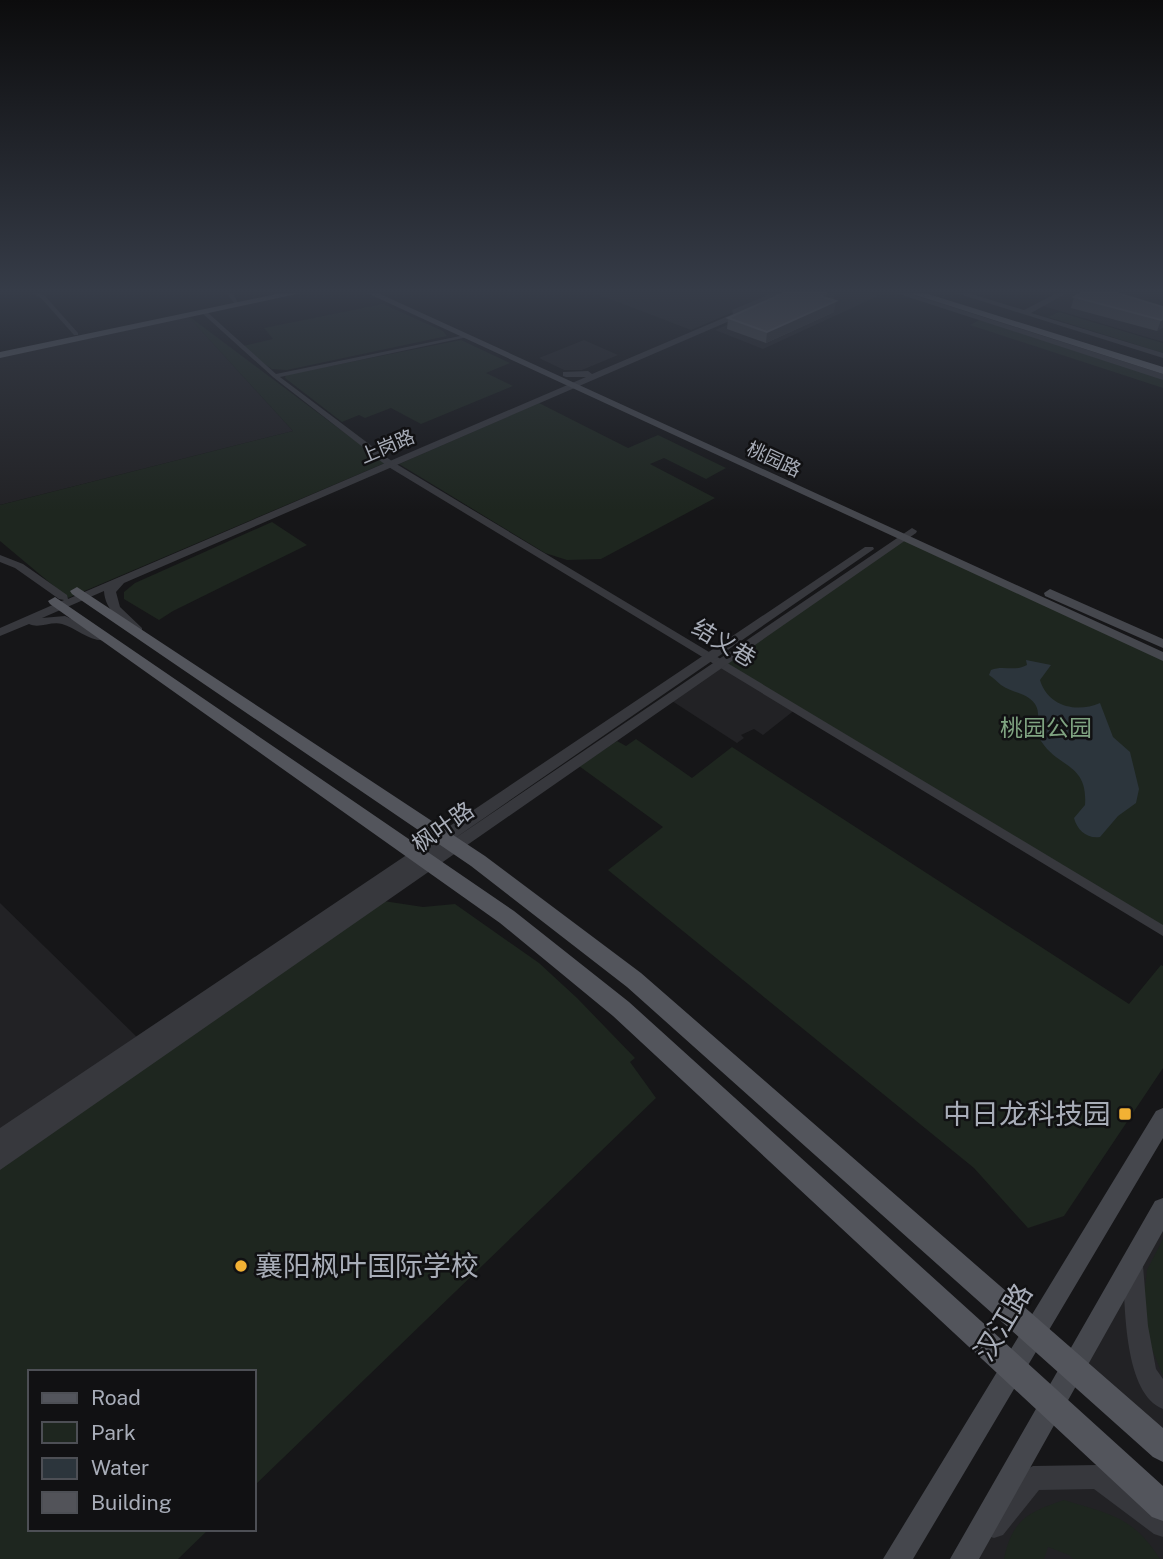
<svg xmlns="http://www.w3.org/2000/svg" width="1163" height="1559" viewBox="0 0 1163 1559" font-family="'Public Sans','Noto Sans SC',sans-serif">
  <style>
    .built { fill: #222225 }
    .green { fill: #1e261f }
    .water { fill: #2c353c }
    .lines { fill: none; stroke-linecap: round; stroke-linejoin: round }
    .minor { fill: #37383d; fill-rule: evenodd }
    .tertiary { fill: #37383d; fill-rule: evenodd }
    .secondary { fill: #45474d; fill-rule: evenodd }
    .primary { fill: #53555c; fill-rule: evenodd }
    .trunk { fill: #5b5e65; fill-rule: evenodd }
    .wall { fill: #47494d }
    .shaded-wall { fill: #2f3033 }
    .building { fill: #525359; stroke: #5f6168; stroke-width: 2 }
    .poi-dot { fill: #f2b134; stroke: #111113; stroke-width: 2.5 }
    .labels { text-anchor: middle; stroke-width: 5; stroke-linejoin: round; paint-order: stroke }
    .far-street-label { font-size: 19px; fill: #a8adb8; stroke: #111113 }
    .street-label { font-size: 23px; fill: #a8adb8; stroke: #111113 }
    .park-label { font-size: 23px; fill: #7fa381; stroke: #111113 }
    .near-poi-label { font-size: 28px; fill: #a8adb8; stroke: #111113; text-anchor: end }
    .near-street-label { font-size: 28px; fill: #a8adb8; stroke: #111113 }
  </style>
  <rect width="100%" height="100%" fill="#161618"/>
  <path class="built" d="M594,293H778L691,330Z
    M801,293H869L878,296L763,349L715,330Z
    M1063,293H1163V342L1040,305Z
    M186,314L293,431L0,505V354Z
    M584,340L618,355L582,370H564L539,358Z
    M720,663L796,709L763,735L754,729L741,735L744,738L737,743L669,699Z
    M0,903L142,1042L0,1139Z
    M1163,1209V1447L1073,1368Z
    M1098,1477L1163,1537V1559H966L1033,1478Z"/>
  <path class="green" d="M383,304L443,331L447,336L287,370L272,369L239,347L273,339L264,328Z
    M1059,312L1163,343V353L1048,317Z
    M186,314L385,463L68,598L0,541V505L293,431Z
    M981,319L1163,377V388L970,325Z
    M461,340L510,363L486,373L513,386L421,424L391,408L365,418L359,415L342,422L285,378L286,375Z
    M539,403L628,448L658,435L726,468L706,479L664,458L650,464L715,498L601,559L567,560L545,553L399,464Z
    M272,522L307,545L173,611L159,620L124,599V592L135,583Z
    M902,537L1163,657V931L720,663Z
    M636,739L692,778L732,747L1129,1004L1161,965L1163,966V1068L1064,1216L1028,1228L974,1168L608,870L663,827L579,766L617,741L626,746Z
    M377,900L423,907L455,904L539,963L577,998L635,1058L630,1062L656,1098L254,1486V1372H30V1529H209L178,1559H0V1160Z
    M1163,1239V1376L1141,1322L1147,1270Z
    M1064,1500C1109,1514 1133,1516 1160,1559H1073L1069,1555L1048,1547L1044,1559H1004C1012,1519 1029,1512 1064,1500Z"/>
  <path class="water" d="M1026,660L1051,665L1040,680C1048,707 1077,713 1100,703L1113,737L1130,752L1139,789L1136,803L1118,816L1100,837C1087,839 1077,830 1074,818L1085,805C1088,763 1059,769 1041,741C1034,730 1042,714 1035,704C1026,692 1012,693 1001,685C997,682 994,678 989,675L991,670C1003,665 1015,672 1027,665Z"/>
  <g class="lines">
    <path class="minor" d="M32,293H39L45,296L78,333V335H74L41,298Z
      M227,293H233L238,303H234Z
      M202,311H206L276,374L465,335V337L463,338L280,377L393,462L1163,925V936L387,466L273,377L202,313Z"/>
    <path class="tertiary" d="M772,293H782L747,309L748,313L124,583L116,592L120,607L142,628V634H134C121,621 105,610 104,591L42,618L65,616L105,634L107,637L105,640C90,642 76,628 62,624C51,621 39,629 29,624L0,636V628L64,600L59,599L15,568L0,562V555L23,564L67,595L68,599L586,377H566L563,376V372L588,371L592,374L733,314L732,310Z
      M896,293H908L1163,374V380Z
      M956,293H968L1024,310L1057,293H1067L1031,313L1163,353V358Z
      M912,528L917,531L916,533L0,1170V1128L865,547H873L874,549L448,843Z
      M1133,1256L1140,1259L1143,1266L1148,1326L1156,1369L1163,1379V1409C1123,1393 1125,1303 1123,1266L1126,1259Z
      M1098,1465L1106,1469L1163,1510V1537L1154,1534L1094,1489L1039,1490L1003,1535L994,1538L985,1535L982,1526L985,1517L1025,1470L1033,1466Z"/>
    <path class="secondary" d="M367,293H378L1163,652V661Z
      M1050,589L1163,639V648L1045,596L1044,593Z
      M1163,1108V1138L913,1559H883L1156,1111Z
      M1163,1198V1231L979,1559H950L1155,1201Z"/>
    <path class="primary" d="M77,587L485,856L641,973L1163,1428V1462L1153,1457L627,987L471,866L72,594L70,591Z
      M55,597L514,911L629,1002L1163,1486V1521L1152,1517L613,1016L500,923L50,604L48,601Z"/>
    <path class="trunk" d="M281,293H301L0,358V352Z
      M909,293H925L1163,367V374Z"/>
  </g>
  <path class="wall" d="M1074,297L1163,307V327L1157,331L1071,308Z
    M834,299L832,300L834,312L766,343L727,329L728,318Z"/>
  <path class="shaded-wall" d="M827,293H835L834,299L818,306L820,296Z
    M836,301L834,312L766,343L767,332Z
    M1163,319V327L1157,331L1161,320Z"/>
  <path class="building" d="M784,293H827L820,296L836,301L767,332L728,318Z
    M1081,293H1117L1163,307V319L1161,320L1074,297Z"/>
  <linearGradient id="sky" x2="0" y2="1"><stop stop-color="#0c0c0d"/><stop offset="0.57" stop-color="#363c48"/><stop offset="1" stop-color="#363c48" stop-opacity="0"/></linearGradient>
  <rect width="1163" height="511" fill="url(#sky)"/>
  <g class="poi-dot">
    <rect x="1118" y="1107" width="14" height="14" rx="3.5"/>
    <circle cx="241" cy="1266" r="7"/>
  </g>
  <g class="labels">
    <g class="far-street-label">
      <text transform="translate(387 446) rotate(-23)" y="7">上岗路</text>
      <text transform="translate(774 459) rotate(25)" y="7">桃园路</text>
    </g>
    <g class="street-label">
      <text transform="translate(724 643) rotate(31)" y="8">结义巷</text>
      <text transform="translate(443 827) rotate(-35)" y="8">枫叶路</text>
    </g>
    <g class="park-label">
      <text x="1046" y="736">桃园公园</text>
    </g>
    <g class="near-poi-label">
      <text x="1111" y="1124">中日龙科技园</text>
      <text x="255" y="1276" text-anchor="start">襄阳枫叶国际学校</text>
    </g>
    <g class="near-street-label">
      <text transform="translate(1003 1322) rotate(-59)" y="10">汉江路</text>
    </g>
  </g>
  <rect x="28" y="1370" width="228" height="161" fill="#111113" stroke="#4d4f55" stroke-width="2"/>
  <rect x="42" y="1393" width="35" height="10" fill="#53555c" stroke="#4d4f55" stroke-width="2"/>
  <text x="91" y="1405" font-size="21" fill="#a8adb8">Road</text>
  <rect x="42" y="1422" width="35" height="21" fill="#1e261f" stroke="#4d4f55" stroke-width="2"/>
  <text x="91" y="1440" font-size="21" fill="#a8adb8">Park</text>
  <rect x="42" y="1458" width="35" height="21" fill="#2c353c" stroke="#4d4f55" stroke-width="2"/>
  <text x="91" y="1475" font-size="21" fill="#a8adb8">Water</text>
  <rect x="42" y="1492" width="35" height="21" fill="#525359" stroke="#4d4f55" stroke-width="2"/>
  <text x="91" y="1510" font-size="21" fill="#a8adb8">Building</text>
</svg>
